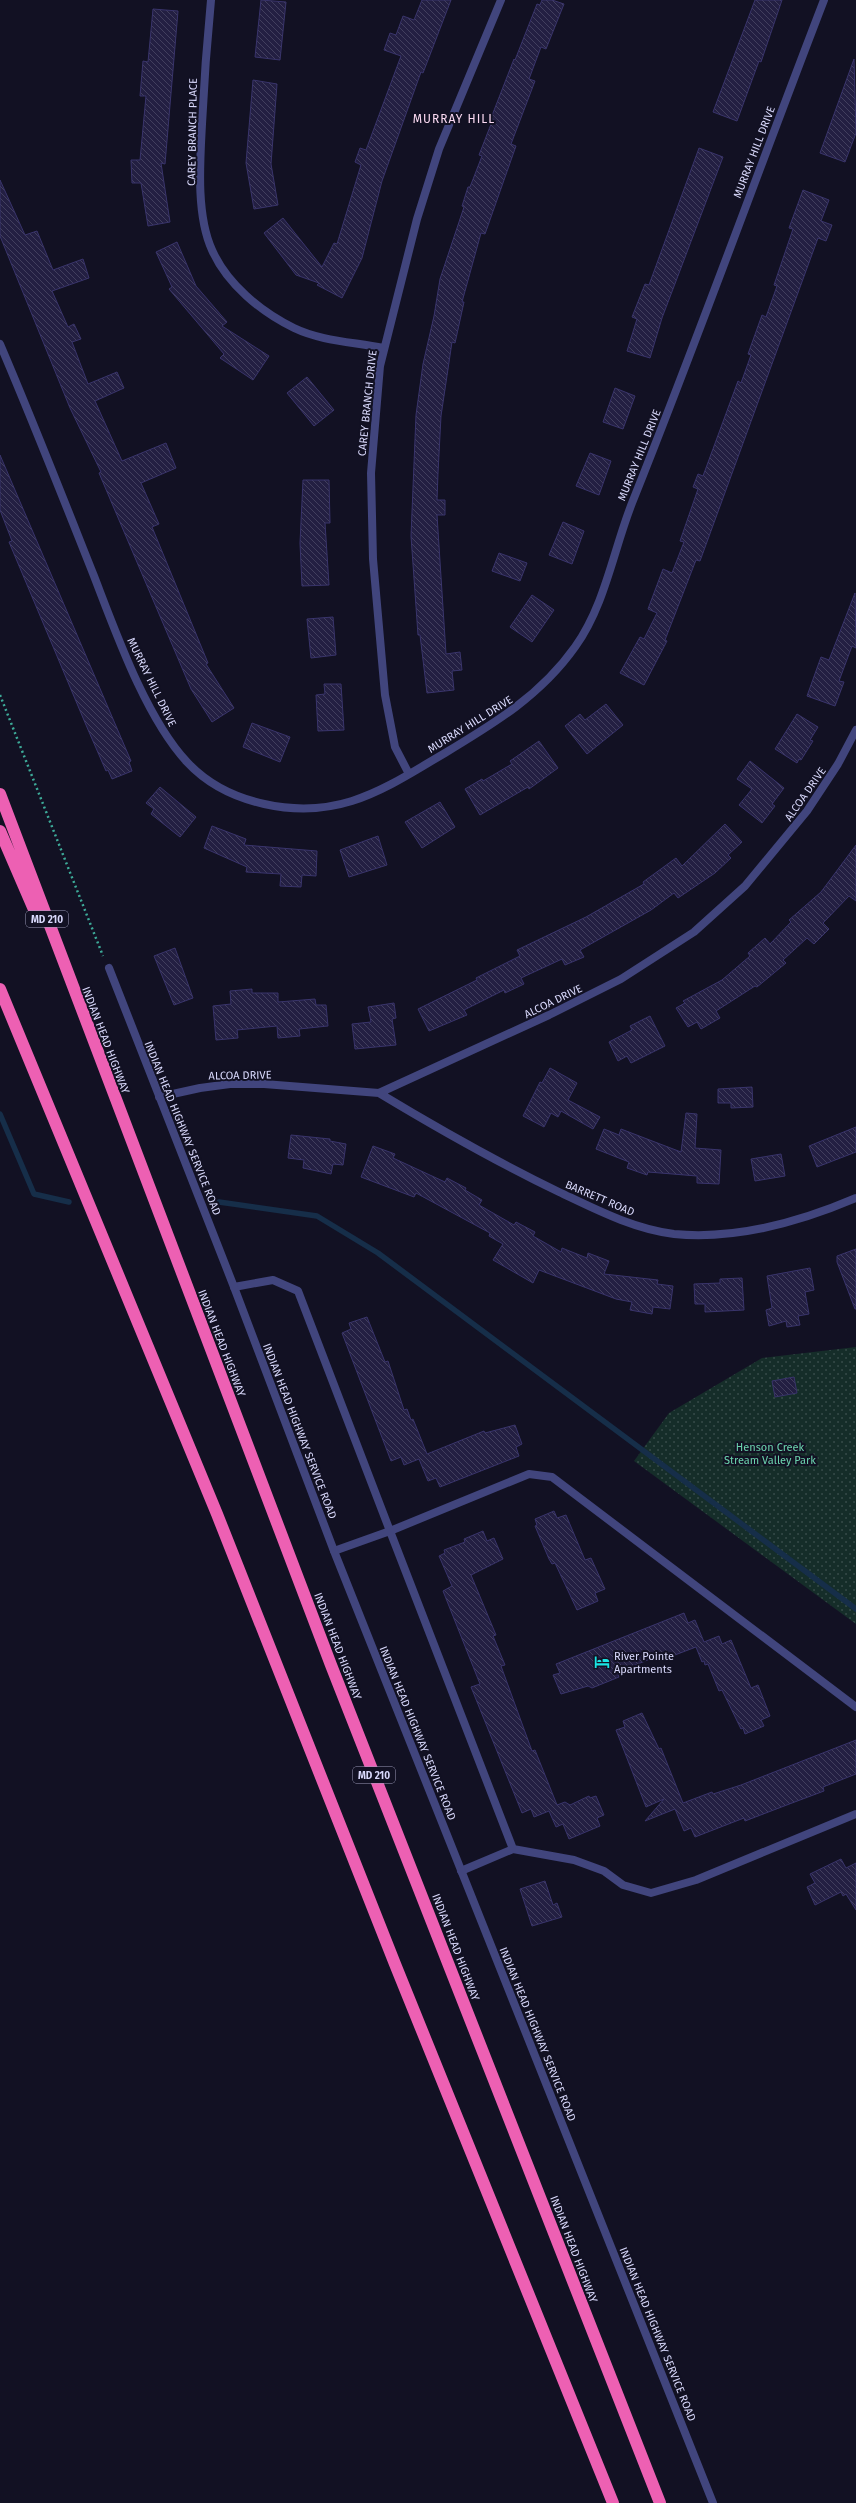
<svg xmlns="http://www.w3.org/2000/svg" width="856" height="2503" viewBox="0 0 856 2503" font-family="'Fira Sans',sans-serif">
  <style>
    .park { fill: url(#park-dots) }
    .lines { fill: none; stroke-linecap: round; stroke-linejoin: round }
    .stream { stroke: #162e49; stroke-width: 5.5 }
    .building { fill: url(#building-back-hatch); stroke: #39346b }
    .path { stroke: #3daa98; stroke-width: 2.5; stroke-dasharray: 2 3; stroke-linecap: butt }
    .lane { stroke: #41457d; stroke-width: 8 }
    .street { stroke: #41457d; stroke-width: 8 }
    .highway { stroke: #ed60b3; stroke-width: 12 }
    .labels { text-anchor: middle; stroke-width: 4; stroke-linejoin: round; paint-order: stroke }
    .shield { fill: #121123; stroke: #9d9cba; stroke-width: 1 }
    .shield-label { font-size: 10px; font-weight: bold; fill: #d8d8fb }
    .street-label { font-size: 11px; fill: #d8d8fb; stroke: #121123 }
    .park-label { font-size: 11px; fill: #6cd3ae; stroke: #121123 }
    .poi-label { font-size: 11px; fill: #d8d8fb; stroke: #121123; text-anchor: start }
    .neighbourhood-label { font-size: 12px; letter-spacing: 1px; fill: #fbdaf2; stroke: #121123 }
  </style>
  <defs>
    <pattern id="park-dots" width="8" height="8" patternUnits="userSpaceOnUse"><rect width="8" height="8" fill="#152d29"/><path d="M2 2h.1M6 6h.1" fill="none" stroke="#364b49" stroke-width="1.8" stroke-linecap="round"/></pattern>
    <pattern id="building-back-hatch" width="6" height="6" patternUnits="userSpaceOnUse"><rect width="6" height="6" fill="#231f42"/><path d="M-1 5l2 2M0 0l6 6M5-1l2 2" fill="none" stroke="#423f5e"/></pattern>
  </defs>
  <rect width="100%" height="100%" fill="#121123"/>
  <path class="park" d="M856,1347V1624L634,1461L669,1413L762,1358Z"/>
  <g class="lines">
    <path class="stream" d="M0,1114L34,1194L69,1202
      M219,1202L317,1216L378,1253L856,1609"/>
  </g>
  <path class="building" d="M261,0L286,2L280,60L255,57Z
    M422,0H451L423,73L421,72L382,181L362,258L342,298L317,285L319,283L296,275L264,233L283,218L322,267L334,243L337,244L361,165L355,162L360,148L366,150L401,56L384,50L390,33L396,35L403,16L414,20Z
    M542,0H552L564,4L546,49L541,47L529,79L535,81L511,144L516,146L485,234L481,233L462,302H464L455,343L452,342L441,416L438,473L437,500H445V515H437L446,654L460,652L462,670L452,671L454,690L427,693L420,635H418L411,536L416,415L423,364L434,316L440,279L464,207L462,206L468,187H470L482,156L479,155L493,119L491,118L514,59L515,60L537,4L540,5Z
    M755,0H782L761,62L759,61L737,121L713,112Z
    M153,9L178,11L165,164L161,163L170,222L148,226L141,183H132L131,160H140L146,96H140L143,61L148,62Z
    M854,59L856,133L845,162L820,153Z
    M253,80L277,84L271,164L278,205L254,209L246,163Z
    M699,148L723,157L662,318L650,358L627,351L637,319L632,317L645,284L649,285Z
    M0,180L25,235L37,231L53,270L83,259L89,278L52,291L68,327L74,324L81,339L72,342L88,384L117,372L124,388L95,401L122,461L166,443L176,468L141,483L159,524L152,527L208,663L206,664L234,708L212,722L191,689L99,473L101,472L70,408L0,236Z
    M803,190L829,200L821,221L832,225L826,241L818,238L700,561L696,560L665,640L667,641L644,685L620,673L640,637L644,639L657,613L648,609L663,569L672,573L684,542L680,541L698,489L693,487L698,474L703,476L738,381L741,383L751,355L748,354L762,315L766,317L777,286L774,285L793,229L789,228Z
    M177,242L196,286L227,322L222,326L269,356L253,380L220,358L224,354L169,289L172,287L156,252Z
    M307,377L334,410L314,426L287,393Z
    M615,388L635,396L623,429L603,422Z
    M590,453L611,461L599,495L576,486Z
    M0,455L131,761L129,762L132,771L112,779L108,770L106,771L86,725L9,542L12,541L0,510Z
    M303,480H329L330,523H325L329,585L302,586L300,543Z
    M563,522L584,531L572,564L549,555Z
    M499,553L527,563L520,581L492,571Z
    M855,593L856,648L852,646L839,681L844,682L835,706L807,696L821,657L829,660Z
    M532,595L554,610L532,642L510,627Z
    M333,617L336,655L311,658L307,619Z
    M324,684H341L344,730L318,731L316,695L325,694Z
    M606,704L623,725L587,754L565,726L580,714L585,720Z
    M797,714L818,727L810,740L813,741L801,760L799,759L797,763L775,749Z
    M252,723L290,737L280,762L243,747Z
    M539,741L558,768L529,789L528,787L480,815L465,789L482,779L483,781L512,764L510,761Z
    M750,761L784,788L772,804L775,806L762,823L739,805L752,789L737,779Z
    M160,787L196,817L180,837L151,814L154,809L146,803Z
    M440,802L455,827L422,848L405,822Z
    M725,824L742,842L728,855L731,858L715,873L678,898L674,893L651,910L580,950L584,957L565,965L562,959L521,978L524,984L505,993L504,990L464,1010L467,1015L429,1031L418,1009L477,980L476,978L520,956L517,950L586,917L644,884L643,882L676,858L682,866Z
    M212,826L246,839L244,845L317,851L316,876L302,875L301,887L280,886L281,874L246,872L247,867L204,848Z
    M378,836L387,865L349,877L340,850Z
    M856,845V901L849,896L823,923L829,929L814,944L807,938L783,960L786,963L757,987L755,986L716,1011L720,1018L701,1029L697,1022L688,1027L676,1008L685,1003L683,1001L722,980L750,956L748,953L765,938L770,944L791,922L789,920L821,892Z
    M175,948L193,998L174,1005L154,956Z
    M252,989V993H278V1002L315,999L316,1005H326L328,1026L299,1029L300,1036L278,1038L277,1026L237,1030L238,1038L216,1040L213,1006L231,1004L230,991Z
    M394,1003L396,1018L392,1019L396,1045L355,1049L352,1024L371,1022L368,1007Z
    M650,1016L665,1046L631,1063L627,1056L618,1061L609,1042L632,1030L630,1026Z
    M550,1068L577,1083L568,1100L600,1117L593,1129L561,1111L558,1117L551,1113L544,1127L523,1116L540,1082L542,1083Z
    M752,1087L753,1107L731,1108V1103H718V1089Z
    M686,1113L697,1114L695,1148L721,1150L719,1184L697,1183V1176L648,1172L647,1175L627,1168L629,1162L596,1149L604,1129L619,1135L621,1129L681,1152Z
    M856,1127V1152L817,1167L809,1146Z
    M291,1135L330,1139V1141L346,1144L343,1165L333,1164L331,1174L303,1168L304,1160L288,1158Z
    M373,1146L395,1154L393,1158L445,1182L447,1178L466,1188L465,1190L482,1200L479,1205L514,1225L516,1222L535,1232L533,1236L561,1252L562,1248L587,1258L588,1253L609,1261L604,1274L658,1280L657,1284L673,1286L670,1309L653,1307L652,1314L630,1310L632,1302L616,1299L539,1270L533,1283L493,1260L503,1244L489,1236L490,1233L416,1193L414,1197L361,1177Z
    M781,1154L785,1176L755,1181L751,1159Z
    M856,1249V1309H855L837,1262V1256Z
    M810,1268L814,1290L805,1292L809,1314L798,1316L800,1325L787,1327L786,1321L769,1326L766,1310L772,1308L767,1276Z
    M742,1278L744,1310L705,1312V1304H695L694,1284L720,1283V1279Z
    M367,1317L385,1362L388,1361L404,1410L407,1409L411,1420L413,1419L427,1454L484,1431L485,1433L515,1425L522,1444L516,1447L519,1456L440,1487L436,1478L428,1481L419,1459L404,1465L401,1457L391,1461L342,1333L351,1329L349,1323Z
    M794,1377L797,1393L775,1397L772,1381Z
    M554,1511L557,1518L566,1515L585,1560L591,1558L605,1589L595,1593L598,1601L577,1610L555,1563L552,1564L549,1559L535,1526L537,1525L535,1519Z
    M483,1531L487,1541L494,1538L503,1559L471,1575L496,1635L493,1636L505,1665L501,1666L532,1751L535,1750L557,1805L565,1802L570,1805L589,1796L590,1798L596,1796L604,1815L597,1818L600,1826L569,1839L563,1824L556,1827L549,1811L534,1817L531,1809L522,1813L471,1687L480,1684L443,1591L452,1586L439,1556L445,1553L444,1550L465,1542L464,1539Z
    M684,1613L688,1623L695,1620L704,1642L719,1636L722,1644L731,1640L751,1688L758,1685L770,1716L761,1720L764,1726L745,1734L743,1728L741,1729L722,1690L719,1691L708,1664L705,1665L704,1661L702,1662L696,1647L667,1658V1656L656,1660L655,1657L628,1668L629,1671L618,1675L619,1677L592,1688L588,1686L561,1694L553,1675L560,1673L556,1664Z
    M642,1713L659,1749L661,1748L683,1803L712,1792L713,1794L741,1785L856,1740V1774L823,1787L824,1791L792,1803L745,1821L744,1818L695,1837L691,1828L684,1831L675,1809L645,1821L664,1799L646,1807L616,1730L625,1727L623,1721Z
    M841,1859L846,1868L856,1863V1910L846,1894L843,1896L841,1892L815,1905L807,1887L815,1883L810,1874Z
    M545,1881L553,1905L557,1903L562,1917L532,1926L520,1889Z"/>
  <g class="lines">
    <path class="path" d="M0,695L103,956"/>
    <path class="lane" d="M234,1287L273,1280L298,1291L390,1531L334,1551
      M856,1707L552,1477L529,1474L390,1531L513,1849L574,1860L604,1871L623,1885L651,1893L696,1880L856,1814
      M461,1871L513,1849"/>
    <path class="street" d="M211,0C207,41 204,82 202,124C200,162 196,215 212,250C227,284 261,312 294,328C321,341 353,342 383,348
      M0,344C33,421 63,498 94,576C116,633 146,718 187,762C227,805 298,818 352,801C386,790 414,771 445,753C495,723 541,695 575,647C606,604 614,546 634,498C700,333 760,166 824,0
      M409,774L395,747L385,695L373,559L371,473L380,366L417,219L439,149L501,0
      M109,968L234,1287L334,1551L713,2503
      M379,1093C437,1128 497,1162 559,1192C595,1209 633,1229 674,1234C736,1240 800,1222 856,1198
      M159,1097L200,1088L230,1084H264L379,1093L549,1015L621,979L694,932L745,886L807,811L838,764L856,730"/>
    <path class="highway" d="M0,794L331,1665L660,2503
      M0,831L39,921
      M0,989L217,1514L395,1964L613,2503"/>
  </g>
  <defs>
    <g id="hotel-bare" transform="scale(1.2)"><path d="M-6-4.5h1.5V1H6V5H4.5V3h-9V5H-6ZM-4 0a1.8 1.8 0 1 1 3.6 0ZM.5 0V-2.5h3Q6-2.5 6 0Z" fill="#1ae4e3" stroke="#121123" stroke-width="2.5" paint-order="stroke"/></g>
  </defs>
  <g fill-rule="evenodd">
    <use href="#hotel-bare" x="602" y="1662"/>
  </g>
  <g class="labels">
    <g class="shield">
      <rect x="26" y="911" width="42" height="16" rx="3"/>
      <rect x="353" y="1767" width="42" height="16" rx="3"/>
    </g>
    <g class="shield-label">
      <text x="47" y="923">MD 210</text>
      <text x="374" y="1779">MD 210</text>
    </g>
    <g class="street-label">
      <text transform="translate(192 132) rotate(-89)" y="4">CAREY BRANCH PLACE</text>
      <text transform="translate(754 152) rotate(-69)" y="4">MURRAY HILL DRIVE</text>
      <text transform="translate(367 403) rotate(-84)" y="4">CAREY BRANCH DRIVE</text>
      <text transform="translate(639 455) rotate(-68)" y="4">MURRAY HILL DRIVE</text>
      <text transform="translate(152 682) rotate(64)" y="4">MURRAY HILL DRIVE</text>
      <text transform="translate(470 724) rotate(-32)" y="4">MURRAY HILL DRIVE</text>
      <text transform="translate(805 794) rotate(-55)" y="4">ALCOA DRIVE</text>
      <text transform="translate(553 1001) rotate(-26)" y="4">ALCOA DRIVE</text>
      <text transform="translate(106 1040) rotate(69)" y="4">INDIAN HEAD HIGHWAY</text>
      <text transform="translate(240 1075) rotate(-1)" y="4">ALCOA DRIVE</text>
      <text transform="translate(183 1128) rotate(68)" y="4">INDIAN HEAD HIGHWAY SERVICE ROAD</text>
      <text transform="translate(600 1198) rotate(23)" y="4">BARRETT ROAD</text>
      <text transform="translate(222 1343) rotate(69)" y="4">INDIAN HEAD HIGHWAY</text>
      <text transform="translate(300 1431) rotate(69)" y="4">INDIAN HEAD HIGHWAY SERVICE ROAD</text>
      <text transform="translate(338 1646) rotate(69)" y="4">INDIAN HEAD HIGHWAY</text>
      <text transform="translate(418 1733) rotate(68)" y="4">INDIAN HEAD HIGHWAY SERVICE ROAD</text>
      <text transform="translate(456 1947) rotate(69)" y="4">INDIAN HEAD HIGHWAY</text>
      <text transform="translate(538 2034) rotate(68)" y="4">INDIAN HEAD HIGHWAY SERVICE ROAD</text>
      <text transform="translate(574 2249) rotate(69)" y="4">INDIAN HEAD HIGHWAY</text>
      <text transform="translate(658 2334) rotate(68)" y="4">INDIAN HEAD HIGHWAY SERVICE ROAD</text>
    </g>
    <g class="park-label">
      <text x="770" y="1451">Henson Creek<tspan x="770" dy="13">Stream Valley Park</tspan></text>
    </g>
    <g class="poi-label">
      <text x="614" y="1660">River Pointe<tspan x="614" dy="13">Apartments</tspan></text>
    </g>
    <g class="neighbourhood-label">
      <text x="454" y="123">MURRAY HILL</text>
    </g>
  </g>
</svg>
